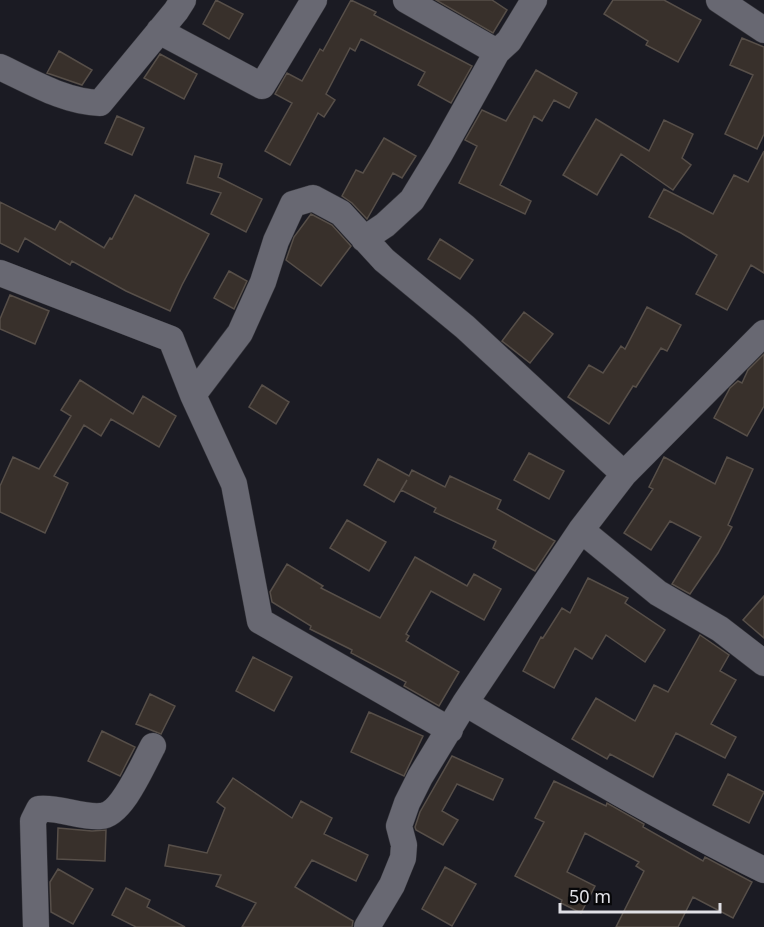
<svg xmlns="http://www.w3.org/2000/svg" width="764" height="927" viewBox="0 0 764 927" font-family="'Noto Sans',sans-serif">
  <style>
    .building { fill: #38302b; stroke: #574f49; stroke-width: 1.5 }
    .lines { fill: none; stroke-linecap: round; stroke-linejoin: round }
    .street-casing { stroke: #36363c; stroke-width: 27 }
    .street { stroke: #686872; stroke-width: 26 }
  </style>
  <rect width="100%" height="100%" fill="#1b1b23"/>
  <path class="building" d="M216,0L243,14L229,39L203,24Z
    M351,0L376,12L374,15L472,66L451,103L418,85L425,72L361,39L355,51L350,48L326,94L335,100L324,117L318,113L290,165L265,151L292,103L275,94L287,73L302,81L320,49L323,51Z
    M436,0H492L507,10L493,33Z
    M613,0H664L701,20L678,62L646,45L648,41L604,14Z
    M742,38L764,47V134L757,149L725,134L753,75L730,65Z
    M59,51L92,70L82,85L47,73Z
    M160,54L197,74L184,99L144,78Z
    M536,70L577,93L569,108L554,100L542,121L534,116L500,185L531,201L525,214L459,183L477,146L465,140L482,110L506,121Z
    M117,116L144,128L132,155L105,143Z
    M596,119L649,151L664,120L693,134L682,158L691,165L673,190L621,154L597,195L563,175Z
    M384,138L416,156L402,178L393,173L367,219L352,203L342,196L356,170L363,173Z
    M764,151V273L751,265L727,310L696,294L717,255L681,233L649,217L664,189L713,214L734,175L748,182Z
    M195,156L222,164L218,177L262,199L246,232L211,214L221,193L187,183Z
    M135,195L209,234L182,285L170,311L126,291L72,261L70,265L25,238L18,252L0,243V202L55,230L60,221L104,248L110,238L112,239Z
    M311,214L332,225L351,246L321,286L286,260L294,237Z
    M440,239L473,260L460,279L428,259Z
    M229,271L247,281L234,309L214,298Z
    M10,295L49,311L35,344L0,329V319Z
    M647,307L681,325L667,351L661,348L636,387L633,386L609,424L568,397L589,365L603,373L621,346L625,349Z
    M524,312L553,334L530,363L502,341Z
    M764,354V406L747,436L714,418L730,388L738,381L742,383L748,370Z
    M80,380L133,414L143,396L176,416L159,447L111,419L101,436L84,425L54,476L68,483L45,533L0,512V486L13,457L39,469L71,416L61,410Z
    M262,385L289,402L276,424L249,407Z
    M529,453L564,471L549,499L514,480Z
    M664,457L715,484L727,457L753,469L728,525L732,527L718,553L690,594L672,584L701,537L670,521L651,550L624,533L653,489L649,487Z
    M378,459L409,476L412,470L445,487L450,476L501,500L497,509L555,541L535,571L493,548L496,541L434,512L436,508L401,490L407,480L394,502L364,485Z
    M347,520L386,542L369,571L330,548Z
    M415,557L467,586L474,574L501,589L484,620L431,591L406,634L409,636L406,641L459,672L439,706L404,686L406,682L351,653L352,650L310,629L311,626L272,602L270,592L287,564L323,586L321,588L380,618Z
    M588,578L628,598L625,603L665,630L645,662L606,635L592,659L575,648L554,688L523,671L541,637L543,638L562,608L570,613Z
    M764,596V638L743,620Z
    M700,635L729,655L720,671L736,680L711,724L736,737L725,758L676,733L653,777L610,754L607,759L572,739L596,698L635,721L654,685L668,692Z
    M253,657L292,677L274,711L236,691Z
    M150,694L175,706L161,734L136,724Z
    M369,712L423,736L404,776L351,752Z
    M102,731L135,747L120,776L88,761Z
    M452,756L503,779L493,800L457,784L442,811L458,820L443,845L416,830L415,827L420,812Z
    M728,774L764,792L749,823L713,805Z
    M233,778L292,818L301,801L332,818L324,834L368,855L356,881L312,860L295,887L353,921L352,927H242L256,903L216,886L221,875L165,866L169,845L207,853L225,808L217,802Z
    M554,781L606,806L607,803L644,824L643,827L703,861L705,857L752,882L733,918L693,897L678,927H616L644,871L636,866L639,862L585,833L567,872L595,886L581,913L561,903L562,900L515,876L544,822L535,818Z
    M58,828L92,831L106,830L105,861L57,859Z
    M445,867L476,884L452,926L422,909Z
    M58,869L93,889L73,924L51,912L50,882Z
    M126,888L150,900L147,907L185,927H136L112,915Z"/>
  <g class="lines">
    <g class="street-casing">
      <path id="street" d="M406,0L497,52L509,41L534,0
        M719,0L764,30
        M159,31L262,86L314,0
        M0,67C32,82 65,102 100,103L176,11L183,0
        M364,239L385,225L412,200L440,154L497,52
        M0,273L171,339L193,395L234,484L260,621L450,730
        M193,395L240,333L263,282L276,241L293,204L313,198L341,213L384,260L465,327L624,474
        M581,530L658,593L720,629L764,663
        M465,703C563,761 662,820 764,870
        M36,927L33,821L39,809C60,807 81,818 101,816C122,815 143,764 153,746
        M367,927L392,885L403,858L404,845L399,826L407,803L420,777L465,703L581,530L624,474L764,333"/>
    </g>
    <use href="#street" class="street"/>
  </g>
  <path d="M560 903v9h160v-9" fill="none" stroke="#e0e0e6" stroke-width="3"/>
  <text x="569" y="903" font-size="18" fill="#e0e0e6" stroke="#070709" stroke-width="4.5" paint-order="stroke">50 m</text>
</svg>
